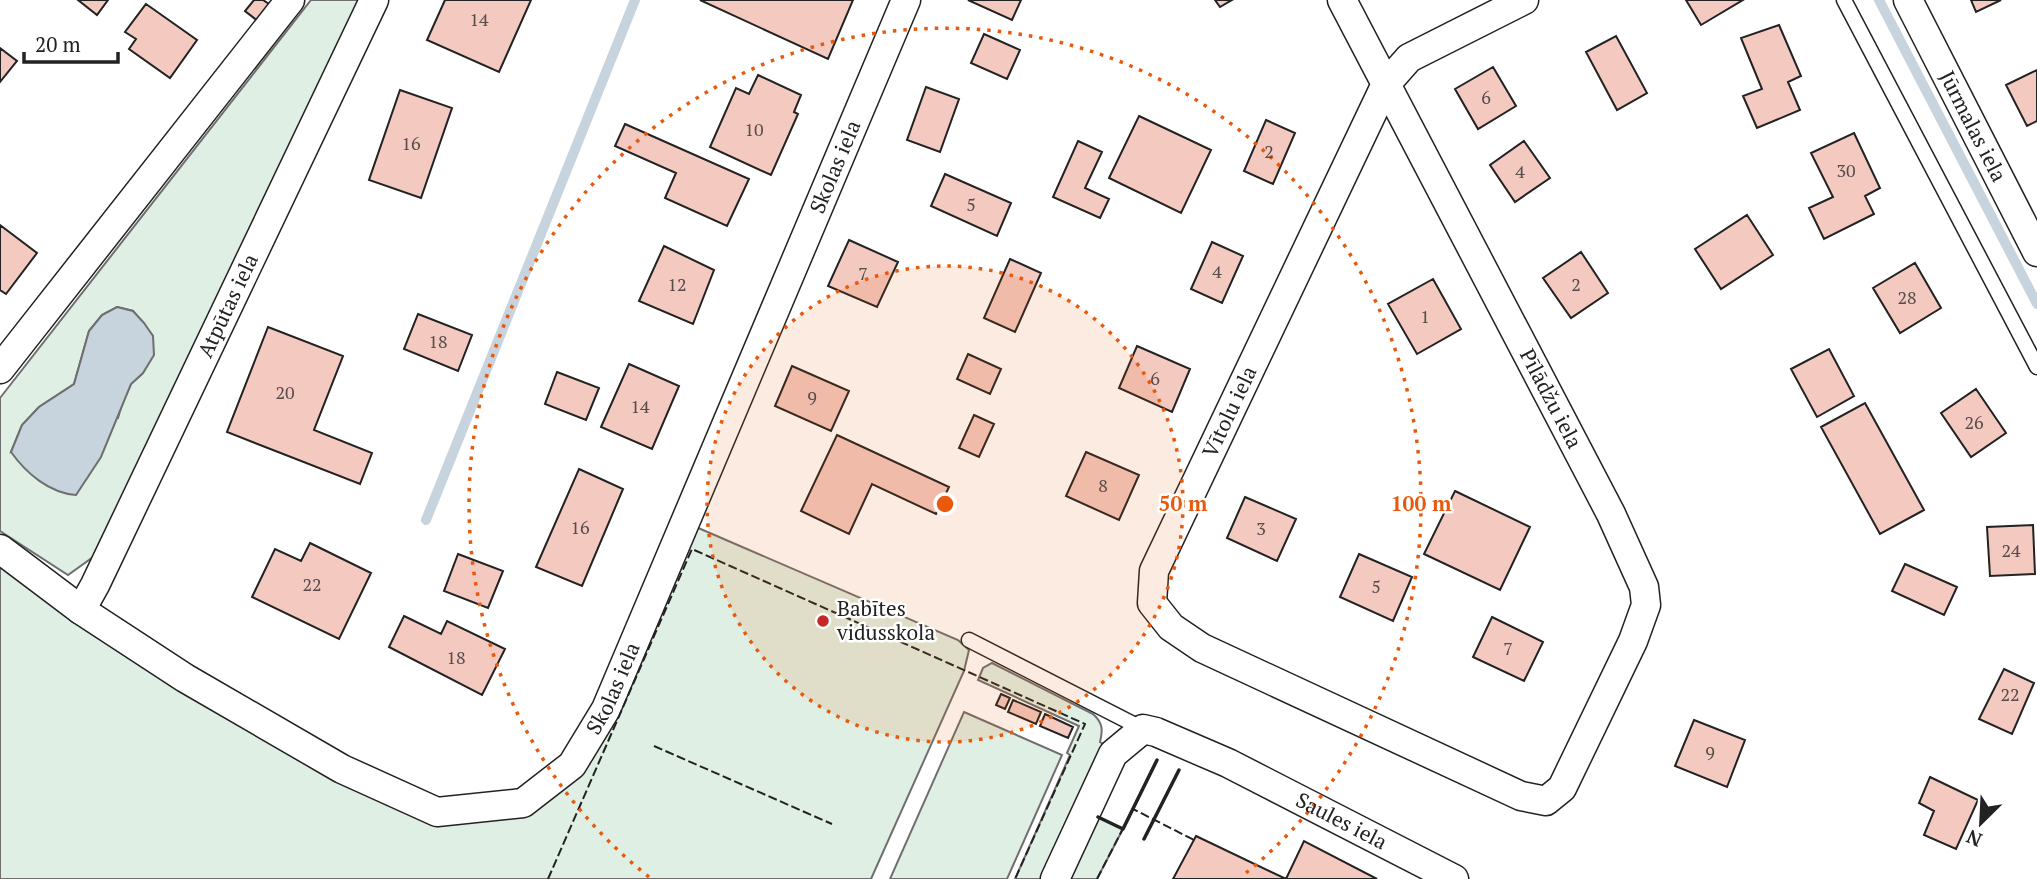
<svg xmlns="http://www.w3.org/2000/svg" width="2037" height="879" viewBox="0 0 2037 879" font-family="'PT Serif',serif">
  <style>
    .green { fill: #e0efe3; stroke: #6f6f6f; stroke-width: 2; fill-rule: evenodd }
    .water { fill: #c7d3dd; stroke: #6f6f6f; stroke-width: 2 }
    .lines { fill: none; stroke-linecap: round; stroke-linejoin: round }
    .stream { stroke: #c7d3dd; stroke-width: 10 }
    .building { fill: #f3c9c0; stroke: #222; stroke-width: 2 }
    .lane-casing { stroke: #222; stroke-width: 17 }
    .street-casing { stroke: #222; stroke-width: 31 }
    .lane { stroke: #fff; stroke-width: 14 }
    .street { stroke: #fff; stroke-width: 28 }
    .fence { stroke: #222; stroke-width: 2; stroke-dasharray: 9 3.5; stroke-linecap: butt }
    .wall { stroke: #222; stroke-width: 3.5 }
    .ring { fill: none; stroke: #e8590c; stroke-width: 3.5; stroke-dasharray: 3.5 7 }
    .poi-dot { fill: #c62828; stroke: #fff; stroke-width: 2.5 }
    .labels { text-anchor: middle; stroke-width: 5; stroke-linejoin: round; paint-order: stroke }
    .number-label { font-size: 18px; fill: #564c4a }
    .street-label { font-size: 21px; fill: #222; stroke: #fff }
    .poi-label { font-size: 21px; fill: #222; stroke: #fff; text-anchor: start }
    .centre { fill: #e8590c; stroke: #fff; stroke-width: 3.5 }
    .ring-label { font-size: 21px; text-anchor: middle; font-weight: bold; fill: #e8590c; stroke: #fff; stroke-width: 5; stroke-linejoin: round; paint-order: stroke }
  </style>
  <rect width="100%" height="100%" fill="#fff"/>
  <path class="green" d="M311,0H359L93,557L68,575L0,531V398ZM117,307L133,311L153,336L143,373L131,384L123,401L118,418L11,452L22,425L39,407L74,384L89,331L102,315Z
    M696,527L958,640L969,650L964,671L871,879H0V565L407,813L557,788Z
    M992,663L1093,714C1103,723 1103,730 1100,742L1105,745L1041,879H1015L1070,755L1067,753L1079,726L978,680L983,668Z
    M964,712L1062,755L1007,879H890Z
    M1091,814L1123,829L1097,879H1062Z"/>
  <path class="water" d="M117,307L133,311L144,323L153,336L154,355L143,373L131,384L101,457L76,495C49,493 26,473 11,452L22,425L39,407L74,384L89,331L102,315Z"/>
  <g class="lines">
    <path class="stream" d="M1879,0L2037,304
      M426,520L635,0"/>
  </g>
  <path class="building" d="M78,0H108L97,15Z
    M254,0H263L272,6L259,22L245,11Z
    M445,0H531L499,72L427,40Z
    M700,0H853L828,59Z
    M968,0H1021L1012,20Z
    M1215,0H1232L1220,7Z
    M1686,0H1743L1701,25Z
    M1971,0H2001L1976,12Z
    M146,4L197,40L170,78L129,49L136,39L125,32Z
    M1779,25L1801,76L1788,82L1800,110L1757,128L1743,96L1762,89L1741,38Z
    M984,34L1020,50L1007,79L971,63Z
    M1616,36L1647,93L1617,110L1586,52Z
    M0,48L17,61L0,82Z
    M1493,67L1516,106L1478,129L1455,89Z
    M2037,70V121L2027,126L2006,85Z
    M758,75L801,95L794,112L798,114L771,175L710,147L736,88L749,94Z
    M926,87L959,99L940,152L907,140Z
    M400,90L452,108L421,198L369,180Z
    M1139,116L1211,150L1181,213L1109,178Z
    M1266,120L1295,133L1273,184L1244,171Z
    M625,124L749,179L727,226L665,198L676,173L615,146Z
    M1854,133L1880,188L1865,196L1874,214L1824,239L1809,208L1833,197L1811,153Z
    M1078,141L1102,152L1085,188L1109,199L1100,218L1053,197Z
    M1524,141L1550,178L1515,202L1490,165Z
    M945,174L1011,203L997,236L931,206Z
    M1747,215L1773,255L1721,289L1695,249Z
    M0,225L37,253L6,294L0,290Z
    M849,240L898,262L877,307L828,286Z
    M1212,242L1243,256L1222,303L1191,289Z
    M664,246L714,270L693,324L639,301Z
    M1581,252L1608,293L1571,318L1543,278Z
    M1010,259L1041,273L1015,332L984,318Z
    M1915,263L1941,308L1900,333L1873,288Z
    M1433,279L1461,329L1417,354L1388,304Z
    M418,314L472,335L458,371L404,349Z
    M268,327L343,356L314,430L372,453L360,484L227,432Z
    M1137,346L1190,369L1172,412L1119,388Z
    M1829,349L1854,396L1817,417L1791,369Z
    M968,354L1001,369L990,394L957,379Z
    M629,364L679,386L652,449L601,427Z
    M792,366L849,391L831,431L775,406Z
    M557,372L599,388L586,420L545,404Z
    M1976,389L2006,433L1971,457L1941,413Z
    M1865,403L1924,510L1880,534L1821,427Z
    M974,415L994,424L979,457L959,448Z
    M837,435L949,487L936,514L872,484L849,534L801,511Z
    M1086,452L1139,475L1119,520L1066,496Z
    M579,469L623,489L582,586L536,567Z
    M1455,491L1530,527L1500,590L1424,554Z
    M1245,497L1296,519L1277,561L1227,538Z
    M2033,525L2035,574L1990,576L1987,527Z
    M310,543L371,573L339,639L252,597L275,549L301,561Z
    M458,554L503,571L488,608L444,591Z
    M1359,554L1412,577L1393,621L1340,597Z
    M1905,564L1957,587L1944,615L1892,591Z
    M404,616L441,634L447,621L505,649L482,695L389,647Z
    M1492,617L1543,642L1524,681L1473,657Z
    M2004,669L2034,683L2012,734L1979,719Z
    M1001,694L1010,698L1005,709L996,705Z
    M1013,700L1041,712L1036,724L1008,712Z
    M1045,714L1073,727L1068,738L1040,726Z
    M1694,720L1745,740L1727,787L1675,766Z
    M1930,777L1978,800L1956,849L1924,835L1934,811L1919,803Z
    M1196,836L1286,879L1304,841L1377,879H1173Z"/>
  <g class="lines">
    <g class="lane-casing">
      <path id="lane" d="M1844,0L2037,367
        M969,640L1143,729"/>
    </g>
    <g class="street-casing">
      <g id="street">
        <path id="s1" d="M1342,0L1611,514L1644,587L1646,605L1633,641L1562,788L1546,801L1521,796L1202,648L1171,627L1152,603L1154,571L1386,84L1409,58L1524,0"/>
        <path id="s2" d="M1908,0L2037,252"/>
        <path d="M0,369L290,0"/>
        <path id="s3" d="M0,549L81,610L185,678L342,769L437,812L523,803L572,765L606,709L906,0"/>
        <path id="s4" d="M81,610L95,585L374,0"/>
        <path id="s5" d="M1055,879L1113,754L1143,729L1156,732L1228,763L1454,879"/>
      </g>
    </g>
    <use href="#lane" class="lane"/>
    <use href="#street" class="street"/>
    <path class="fence" d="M654,746L832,824
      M548,879L692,549L1085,724L1015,879
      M1097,879L1133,809L1194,840"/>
    <path class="wall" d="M1098,817L1123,829L1157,760
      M1144,839L1179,770"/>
  </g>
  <circle cx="945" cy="504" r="238" fill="#e8590c" fill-opacity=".12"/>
  <g class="ring">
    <circle cx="945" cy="504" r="238"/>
    <path d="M649 877A476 476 0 1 1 1241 877"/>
  </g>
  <circle class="poi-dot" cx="823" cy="621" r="7"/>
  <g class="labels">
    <g class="number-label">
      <text x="479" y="26">14</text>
      <text x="1486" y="104">6</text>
      <text x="754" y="136">10</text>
      <text x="411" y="150">16</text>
      <text x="1269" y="158">2</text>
      <text x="1846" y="177">30</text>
      <text x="1520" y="178">4</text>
      <text x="971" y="211">5</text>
      <text x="1217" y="278">4</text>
      <text x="863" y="280">7</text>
      <text x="677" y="291">12</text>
      <text x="1576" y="291">2</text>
      <text x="1907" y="304">28</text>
      <text x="1425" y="323">1</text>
      <text x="438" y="348">18</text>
      <text x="1155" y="385">6</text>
      <text x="285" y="399">20</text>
      <text x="812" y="404">9</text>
      <text x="640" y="413">14</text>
      <text x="1974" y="429">26</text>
      <text x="1103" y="492">8</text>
      <text x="580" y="534">16</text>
      <text x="1261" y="535">3</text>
      <text x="2011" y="557">24</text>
      <text x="312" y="591">22</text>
      <text x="1376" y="593">5</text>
      <text x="1508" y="655">7</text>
      <text x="456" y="664">18</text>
      <text x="2010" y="701">22</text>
      <text x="1710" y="759">9</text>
    </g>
    <g class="street-label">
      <text dy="7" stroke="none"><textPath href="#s2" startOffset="142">Jūrmalas iela</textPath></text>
      <text dy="7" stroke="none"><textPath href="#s3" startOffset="1314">Skolas iela</textPath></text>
      <text dy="7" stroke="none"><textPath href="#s4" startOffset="338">Atpūtas iela</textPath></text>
      <text dy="7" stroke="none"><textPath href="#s1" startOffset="450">Pīlādžu iela</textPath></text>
      <text dy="7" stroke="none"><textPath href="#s1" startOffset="1554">Vītolu iela</textPath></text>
      <text dy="7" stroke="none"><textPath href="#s3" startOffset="747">Skolas iela</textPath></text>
      <text dy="7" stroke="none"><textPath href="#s5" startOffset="396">Saules iela</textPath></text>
    </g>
    <g class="poi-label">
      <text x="837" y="616">Babītes<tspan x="837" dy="24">vidusskola</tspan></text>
    </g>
  </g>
  <circle cx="945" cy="504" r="10" class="centre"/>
  <g class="ring-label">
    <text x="1183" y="511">50 m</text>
    <text x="1421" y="511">100 m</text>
  </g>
  <g transform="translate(1981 823) rotate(204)" stroke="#ffffff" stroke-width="5" paint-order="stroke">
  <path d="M0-5L12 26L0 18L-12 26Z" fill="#222222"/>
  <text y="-10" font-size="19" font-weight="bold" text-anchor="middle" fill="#222222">N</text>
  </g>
  <path d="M24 52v10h94v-10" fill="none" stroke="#222222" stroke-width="3.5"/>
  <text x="35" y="52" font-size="21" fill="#222222" stroke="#ffffff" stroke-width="5" paint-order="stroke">20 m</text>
</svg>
